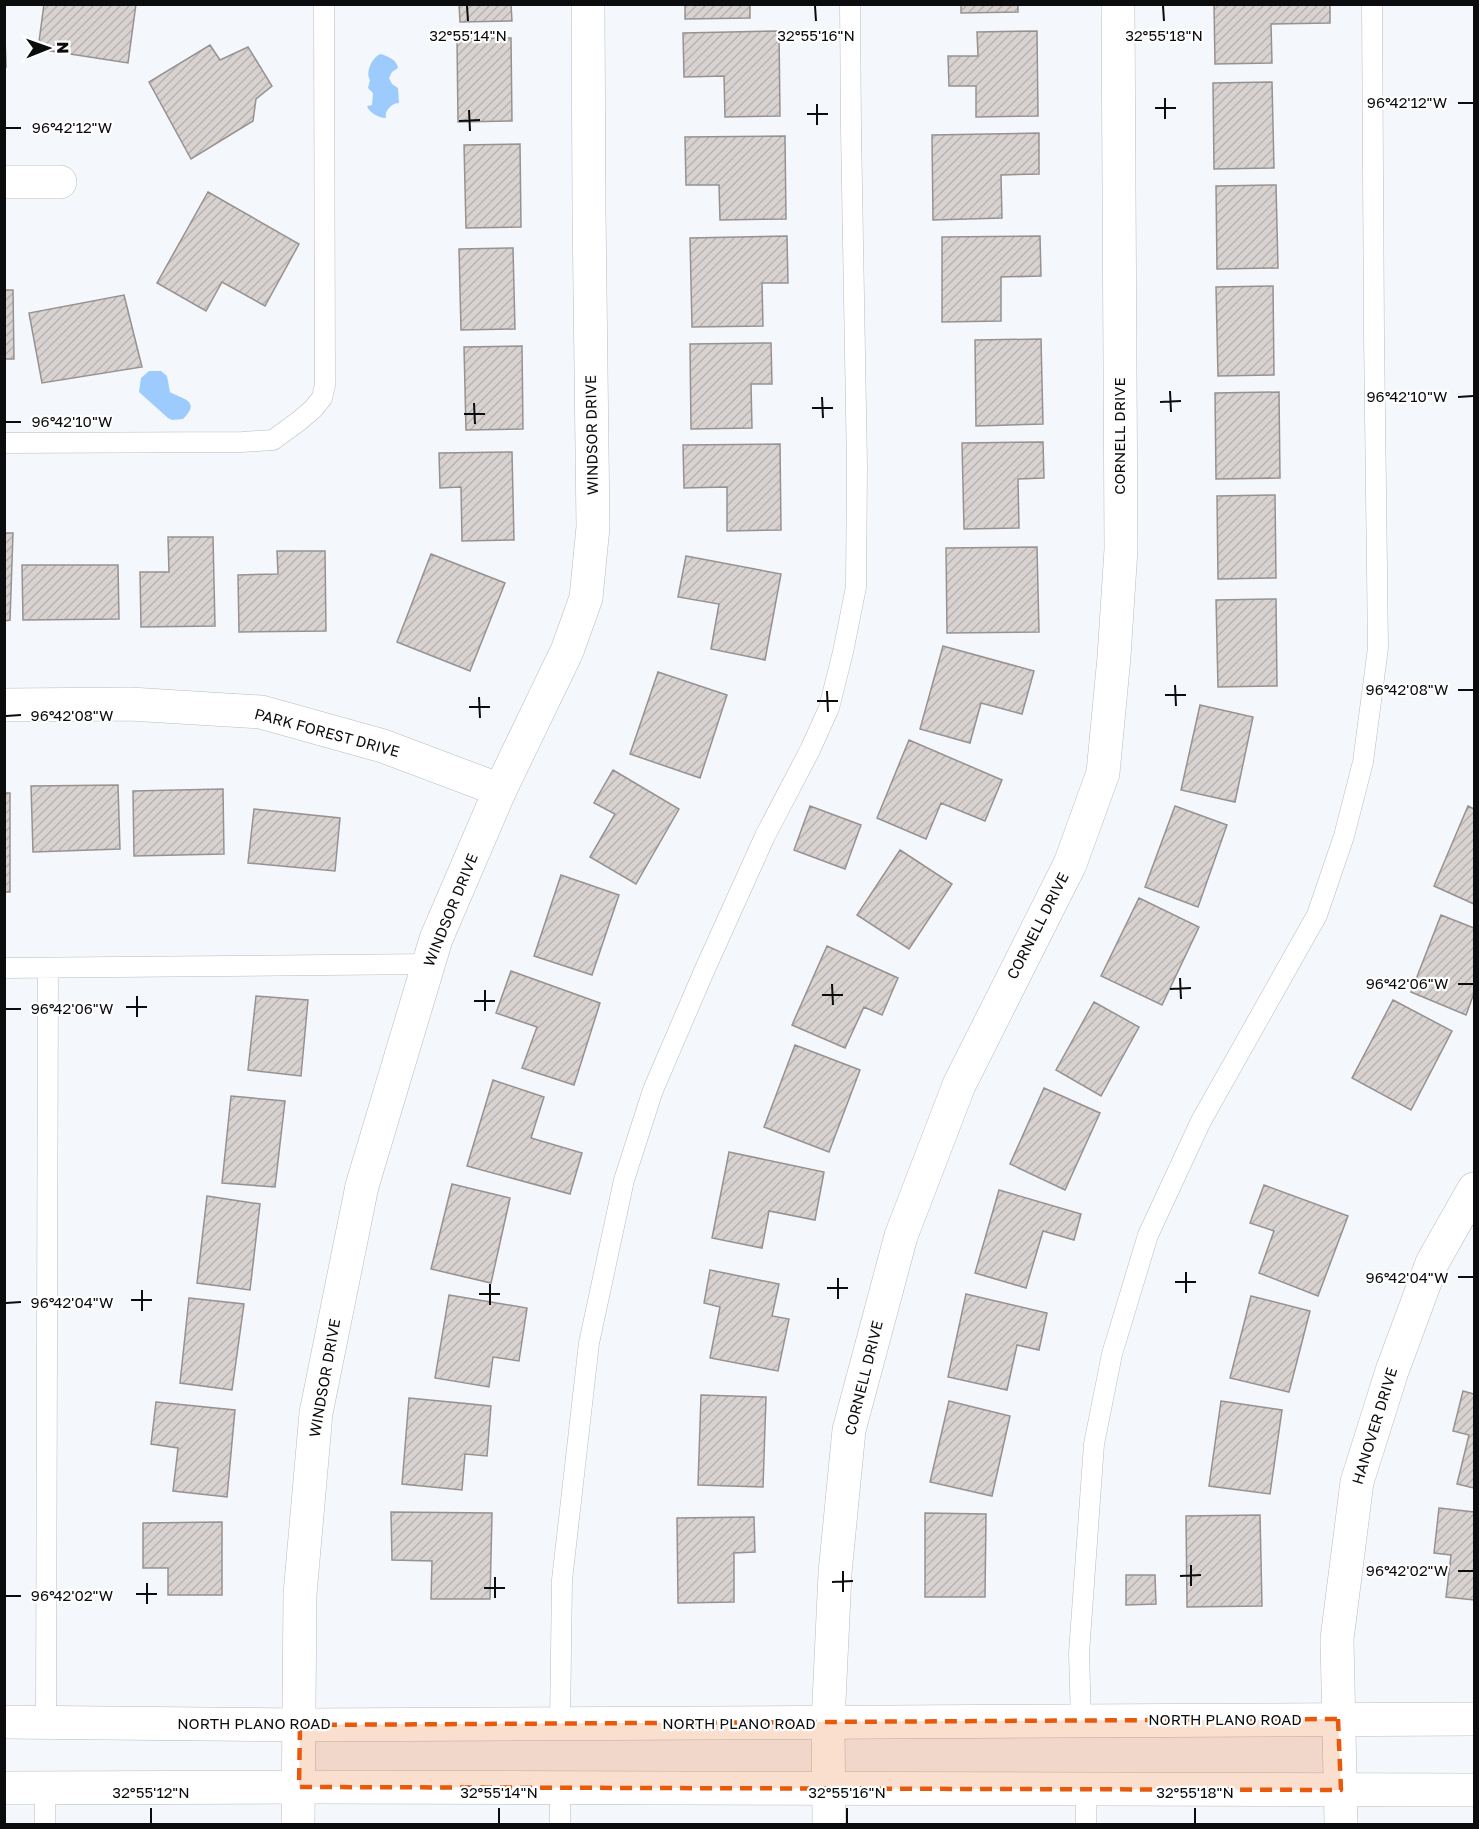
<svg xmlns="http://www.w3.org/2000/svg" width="1479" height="1829" viewBox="0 0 1479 1829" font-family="'Golos Text',sans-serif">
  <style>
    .water { fill: #9dcbfe }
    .building { fill: url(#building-hatch); stroke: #979291; stroke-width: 1.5 }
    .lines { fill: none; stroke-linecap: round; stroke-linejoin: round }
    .lane-casing { stroke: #b9bcc0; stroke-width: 21 }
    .street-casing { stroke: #b9bcc0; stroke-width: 34 }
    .secondary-casing { stroke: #b9bcc0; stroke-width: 34 }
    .lane { stroke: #fff; stroke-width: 20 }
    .street { stroke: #fff; stroke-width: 33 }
    .secondary { stroke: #fff; stroke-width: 33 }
    .marked { fill: #e8590c; fill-opacity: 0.2; stroke: #e8590c; stroke-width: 4.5; stroke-dasharray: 12 8; stroke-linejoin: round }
    .ticks { fill: none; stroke: #0b0c0d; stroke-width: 2 }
    .labels { text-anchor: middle; stroke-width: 4.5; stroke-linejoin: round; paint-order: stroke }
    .street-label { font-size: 15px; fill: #0b0c0d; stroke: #fff }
    .ticks-label { font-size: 15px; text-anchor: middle; fill: #0b0c0d; stroke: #fff; stroke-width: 4.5; stroke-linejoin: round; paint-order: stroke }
  </style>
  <defs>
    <pattern id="building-hatch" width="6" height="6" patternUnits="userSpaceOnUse" patternTransform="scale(1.5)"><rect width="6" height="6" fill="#d8d2d1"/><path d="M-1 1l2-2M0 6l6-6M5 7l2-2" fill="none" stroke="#b8b3b2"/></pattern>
  </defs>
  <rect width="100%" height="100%" fill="#f4f7fb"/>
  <path class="water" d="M380,54C388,56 397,60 398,68L392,72L389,78L392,84L398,88L399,103C392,103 384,111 386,118C378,118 369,112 367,106L372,105L373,93L368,88L370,80C365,72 372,58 380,54Z
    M149,371H161L167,376L170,392C181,399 202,400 183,419L172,420L168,418L139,392L141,378Z"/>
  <path class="building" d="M4,4L6,67H4Z
    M44,4H136L128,63L38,49Z
    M459,4H511L512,21L460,22Z
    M685,4H750V18L685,19Z
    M961,4H1018V12L961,13Z
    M1214,4H1330V23L1271,24L1272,63L1215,64Z
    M779,31L780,116L725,117L724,76L684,77L683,33Z
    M1037,31L1038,116L976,117V86H949L948,56H978L977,32Z
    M511,38L512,121L458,122L457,39Z
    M210,45L220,60L248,47L272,86L256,99L253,121L191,159L149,82Z
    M1272,82L1274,168L1214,169L1213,83Z
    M1039,133V174L1001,175L1002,218L933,220L932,135Z
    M785,136L786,219L720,220L719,185H686L685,137Z
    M520,144L521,227L466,228L464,145Z
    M1276,185L1278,268L1217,269L1216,186Z
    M208,192L299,244L265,306L222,282L206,311L157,283Z
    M787,236L788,283H762L763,326L692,327L690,238Z
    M1040,236L1041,276L1001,277V321L942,322V237Z
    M513,248L515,329L461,330L459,249Z
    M1273,286L1274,375L1218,376L1216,287Z
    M4,290H13L14,359H4Z
    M124,295L142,367L42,383L29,313Z
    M1041,339L1043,424L976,426L975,340Z
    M771,343L772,384H751L752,428L691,429L690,344Z
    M522,346L523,429L466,430L464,347Z
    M1279,392L1280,478L1216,479L1215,393Z
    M1043,442L1044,478L1018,479L1019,528L964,529L962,443Z
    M780,444L781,530L727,531V487L684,488L683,445Z
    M512,452L514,540L462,541L461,487L440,488L439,453Z
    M1275,495L1276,578L1218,579L1217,496Z
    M4,533H13L10,620L4,621Z
    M168,537H213L215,626L141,627L140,572H169Z
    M1037,547L1039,632L947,633L946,548Z
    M277,551H325L326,631L239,632L238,575L278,574Z
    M431,554L505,583L470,671L397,642Z
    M686,556L781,574L765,660L711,649L719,604L678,597Z
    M22,565H118L119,619L23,620Z
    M1276,599L1277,686L1218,687L1216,600Z
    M943,646L1034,671L1022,714L981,703L970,743L920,729Z
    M658,672L727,695L700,778L630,754Z
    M1200,705L1253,717L1235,802L1181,790Z
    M909,740L1002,780L985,821L941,803L926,839L877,818Z
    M613,770L679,809L636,884L590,857L615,814L594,803Z
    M118,785L120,849L33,852L31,786Z
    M223,789L224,854L134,856L133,791Z
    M4,793H10V892H4Z
    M810,806L861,825L845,869L794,850Z
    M1175,806L1227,825L1198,907L1145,887Z
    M1468,806L1474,809V904L1434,886Z
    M254,809L340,818L335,871L248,863Z
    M900,850L952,884L909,949L857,915Z
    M561,875L619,895L592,975L534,956Z
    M1139,898L1199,927L1162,1005L1101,976Z
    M1441,915L1474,928V993L1466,1015L1411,992Z
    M827,946L898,978L882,1015L864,1007L845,1048L792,1025Z
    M511,971L600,1003L574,1085L522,1068L537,1027L496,1013Z
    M256,996L308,1000L301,1076L248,1070Z
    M1393,1000L1452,1031L1411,1110L1352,1078Z
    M1094,1002L1139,1027L1101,1096L1056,1070Z
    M795,1045L860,1070L829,1152L764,1127Z
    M493,1080L544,1097L531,1138L582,1153L570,1194L467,1166Z
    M1044,1088L1100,1113L1065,1190L1010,1164Z
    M231,1096L285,1101L275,1187L222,1183Z
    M729,1152L824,1172L815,1220L769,1211L762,1248L712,1238Z
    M452,1184L510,1198L491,1283L431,1269Z
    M1264,1185L1348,1216L1318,1296L1259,1273L1274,1231L1250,1223Z
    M999,1190L1081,1214L1074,1240L1043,1231L1026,1288L975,1273Z
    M207,1196L260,1204L250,1290L197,1283Z
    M710,1270L779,1284L772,1316L789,1319L778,1371L710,1358L720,1307L704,1303Z
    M966,1294L1047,1313L1039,1350L1017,1345L1007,1390L948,1377Z
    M449,1295L527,1308L519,1361L493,1357L489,1387L435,1378Z
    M1251,1296L1310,1311L1289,1392L1230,1378Z
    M189,1298L244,1304L232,1390L180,1383Z
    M1463,1391L1474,1394V1488L1457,1484L1469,1435L1453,1431Z
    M701,1395L766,1397L763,1487L698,1485Z
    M409,1398L491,1406L487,1456L465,1454L462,1490L402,1484Z
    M949,1401L1010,1416L992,1496L930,1482Z
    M1221,1401L1282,1410L1270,1494L1209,1486Z
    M156,1402L235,1410L227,1497L173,1491L178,1448L151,1444Z
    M1439,1508L1474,1512V1600L1446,1597L1451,1555L1434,1553Z
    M391,1512L492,1513L490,1599H431L432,1561L392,1560Z
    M925,1513L986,1514L985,1597H925Z
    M1260,1515L1262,1606L1187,1607L1186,1516Z
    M754,1517L755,1552L734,1553V1602L678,1603L677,1518Z
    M222,1522V1595H168V1568H143V1523Z
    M1126,1575H1155L1156,1604L1126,1605Z"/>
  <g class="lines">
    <g class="lane-casing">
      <path id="lane" d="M4,443L242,442L273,440L299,421L313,409L322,398L325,385L324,4
        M4,968L429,964
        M1081,1721L1079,1653L1094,1444L1112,1354L1148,1235L1201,1121L1317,915L1344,836L1363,762L1378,648L1374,335L1372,4
        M46,1722L48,968
        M560,1724L562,1580L589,1343L624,1180L653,1090L705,969L765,836L810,750L829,708L843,652L856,587L857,466L851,129L850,4
        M45,1788V1824
        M560,1788V1824
        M1086,1824V1790"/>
    </g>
    <g class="street-casing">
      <path id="street" d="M4,182H60
        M4,705L130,704L261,712L383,746L500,790
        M298,1824L300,1594L316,1413L362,1186L436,939L500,790L567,651L586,598L593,527L589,211L588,4
        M829,1824L828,1723L835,1573L849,1430L901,1236L959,1085L1070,864L1103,773L1114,657L1121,549L1118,4
        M1341,1824L1337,1639L1357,1482L1392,1371L1432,1263L1474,1189"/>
    </g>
    <g class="secondary-casing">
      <path id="secondary" d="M4,1722L300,1725L1474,1719
        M4,1788L299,1787L1474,1790"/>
    </g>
    <use href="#lane" class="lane"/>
    <use href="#street" class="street"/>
    <use href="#secondary" class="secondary"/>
  </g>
  <path class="marked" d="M1338,1719L1341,1790L299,1787L300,1725Z"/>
  <path class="ticks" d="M467,6L468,21M815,6L816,21M1163,6L1164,21M1165,98V119M1458,103H1473M817,104V125M1155,108H1176M469,110L470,131M807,114H828M459,121L480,120M6,128H21M1170,391L1171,412M822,397L823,418M1458,397L1473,396M1160,402L1181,401M474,403L475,424M812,408H833M464,414H485M6,422H21M1175,685L1176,706M1458,690H1473M827,691L828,712M1165,695H1186M479,697L480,718M817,701H838M469,707H490M6,716L21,715M1180,978L1181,999M832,984L833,1005M1458,984H1473M1170,989L1191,988M485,990V1011M822,995H843M137,996V1017M474,1001H495M126,1007H147M6,1009H21M1186,1272V1293M1458,1277H1473M838,1278V1299M1175,1282H1196M490,1284V1305M827,1288H848M142,1290V1311M479,1294H500M131,1300H152M6,1303L21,1302M1191,1565V1586M843,1571V1592M1458,1571H1473M1180,1576L1201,1575M495,1577V1598M832,1582L853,1581M147,1583V1604M484,1588H505M136,1594H157M6,1596H21M151,1808V1823M499,1808V1823M847,1808V1823M1195,1808V1823"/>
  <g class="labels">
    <g class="street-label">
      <text transform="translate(592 435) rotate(-91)" y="5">WINDSOR DRIVE</text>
      <text transform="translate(1120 436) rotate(-90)" y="5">CORNELL DRIVE</text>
      <text transform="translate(327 733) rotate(15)" y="5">PARK FOREST DRIVE</text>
      <text transform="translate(451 910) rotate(-68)" y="5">WINDSOR DRIVE</text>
      <text transform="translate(1038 926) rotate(-63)" y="5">CORNELL DRIVE</text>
      <text transform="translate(325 1378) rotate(-80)" y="5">WINDSOR DRIVE</text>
      <text transform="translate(864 1378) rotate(-76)" y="5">CORNELL DRIVE</text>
      <text transform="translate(1375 1426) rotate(-73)" y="5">HANOVER DRIVE</text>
      <text x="1225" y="1725">NORTH PLANO ROAD</text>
      <text x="254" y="1729">NORTH PLANO ROAD</text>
      <text x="739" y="1729">NORTH PLANO ROAD</text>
    </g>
  </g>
  <g class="ticks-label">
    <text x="468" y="41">32°55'14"N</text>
    <text x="816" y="41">32°55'16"N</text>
    <text x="1164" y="41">32°55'18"N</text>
    <text x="1407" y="108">96°42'12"W</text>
    <text x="72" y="133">96°42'12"W</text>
    <text x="1407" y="402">96°42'10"W</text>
    <text x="72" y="427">96°42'10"W</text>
    <text x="1407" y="695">96°42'08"W</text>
    <text x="72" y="721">96°42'08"W</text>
    <text x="1407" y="989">96°42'06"W</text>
    <text x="72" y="1014">96°42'06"W</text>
    <text x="1407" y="1283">96°42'04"W</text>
    <text x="72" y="1308">96°42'04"W</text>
    <text x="1407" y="1576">96°42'02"W</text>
    <text x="72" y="1601">96°42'02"W</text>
    <text x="151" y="1798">32°55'12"N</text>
    <text x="499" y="1798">32°55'14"N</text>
    <text x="847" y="1798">32°55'16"N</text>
    <text x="1195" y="1798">32°55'18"N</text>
  </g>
  <rect width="1479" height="1829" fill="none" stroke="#0b0c0d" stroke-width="12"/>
  <g transform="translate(48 48) rotate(89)" stroke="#ffffff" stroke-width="4.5" paint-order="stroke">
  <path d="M0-4.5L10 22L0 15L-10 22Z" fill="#0b0c0d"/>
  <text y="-9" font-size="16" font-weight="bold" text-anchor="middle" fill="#0b0c0d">N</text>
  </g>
</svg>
